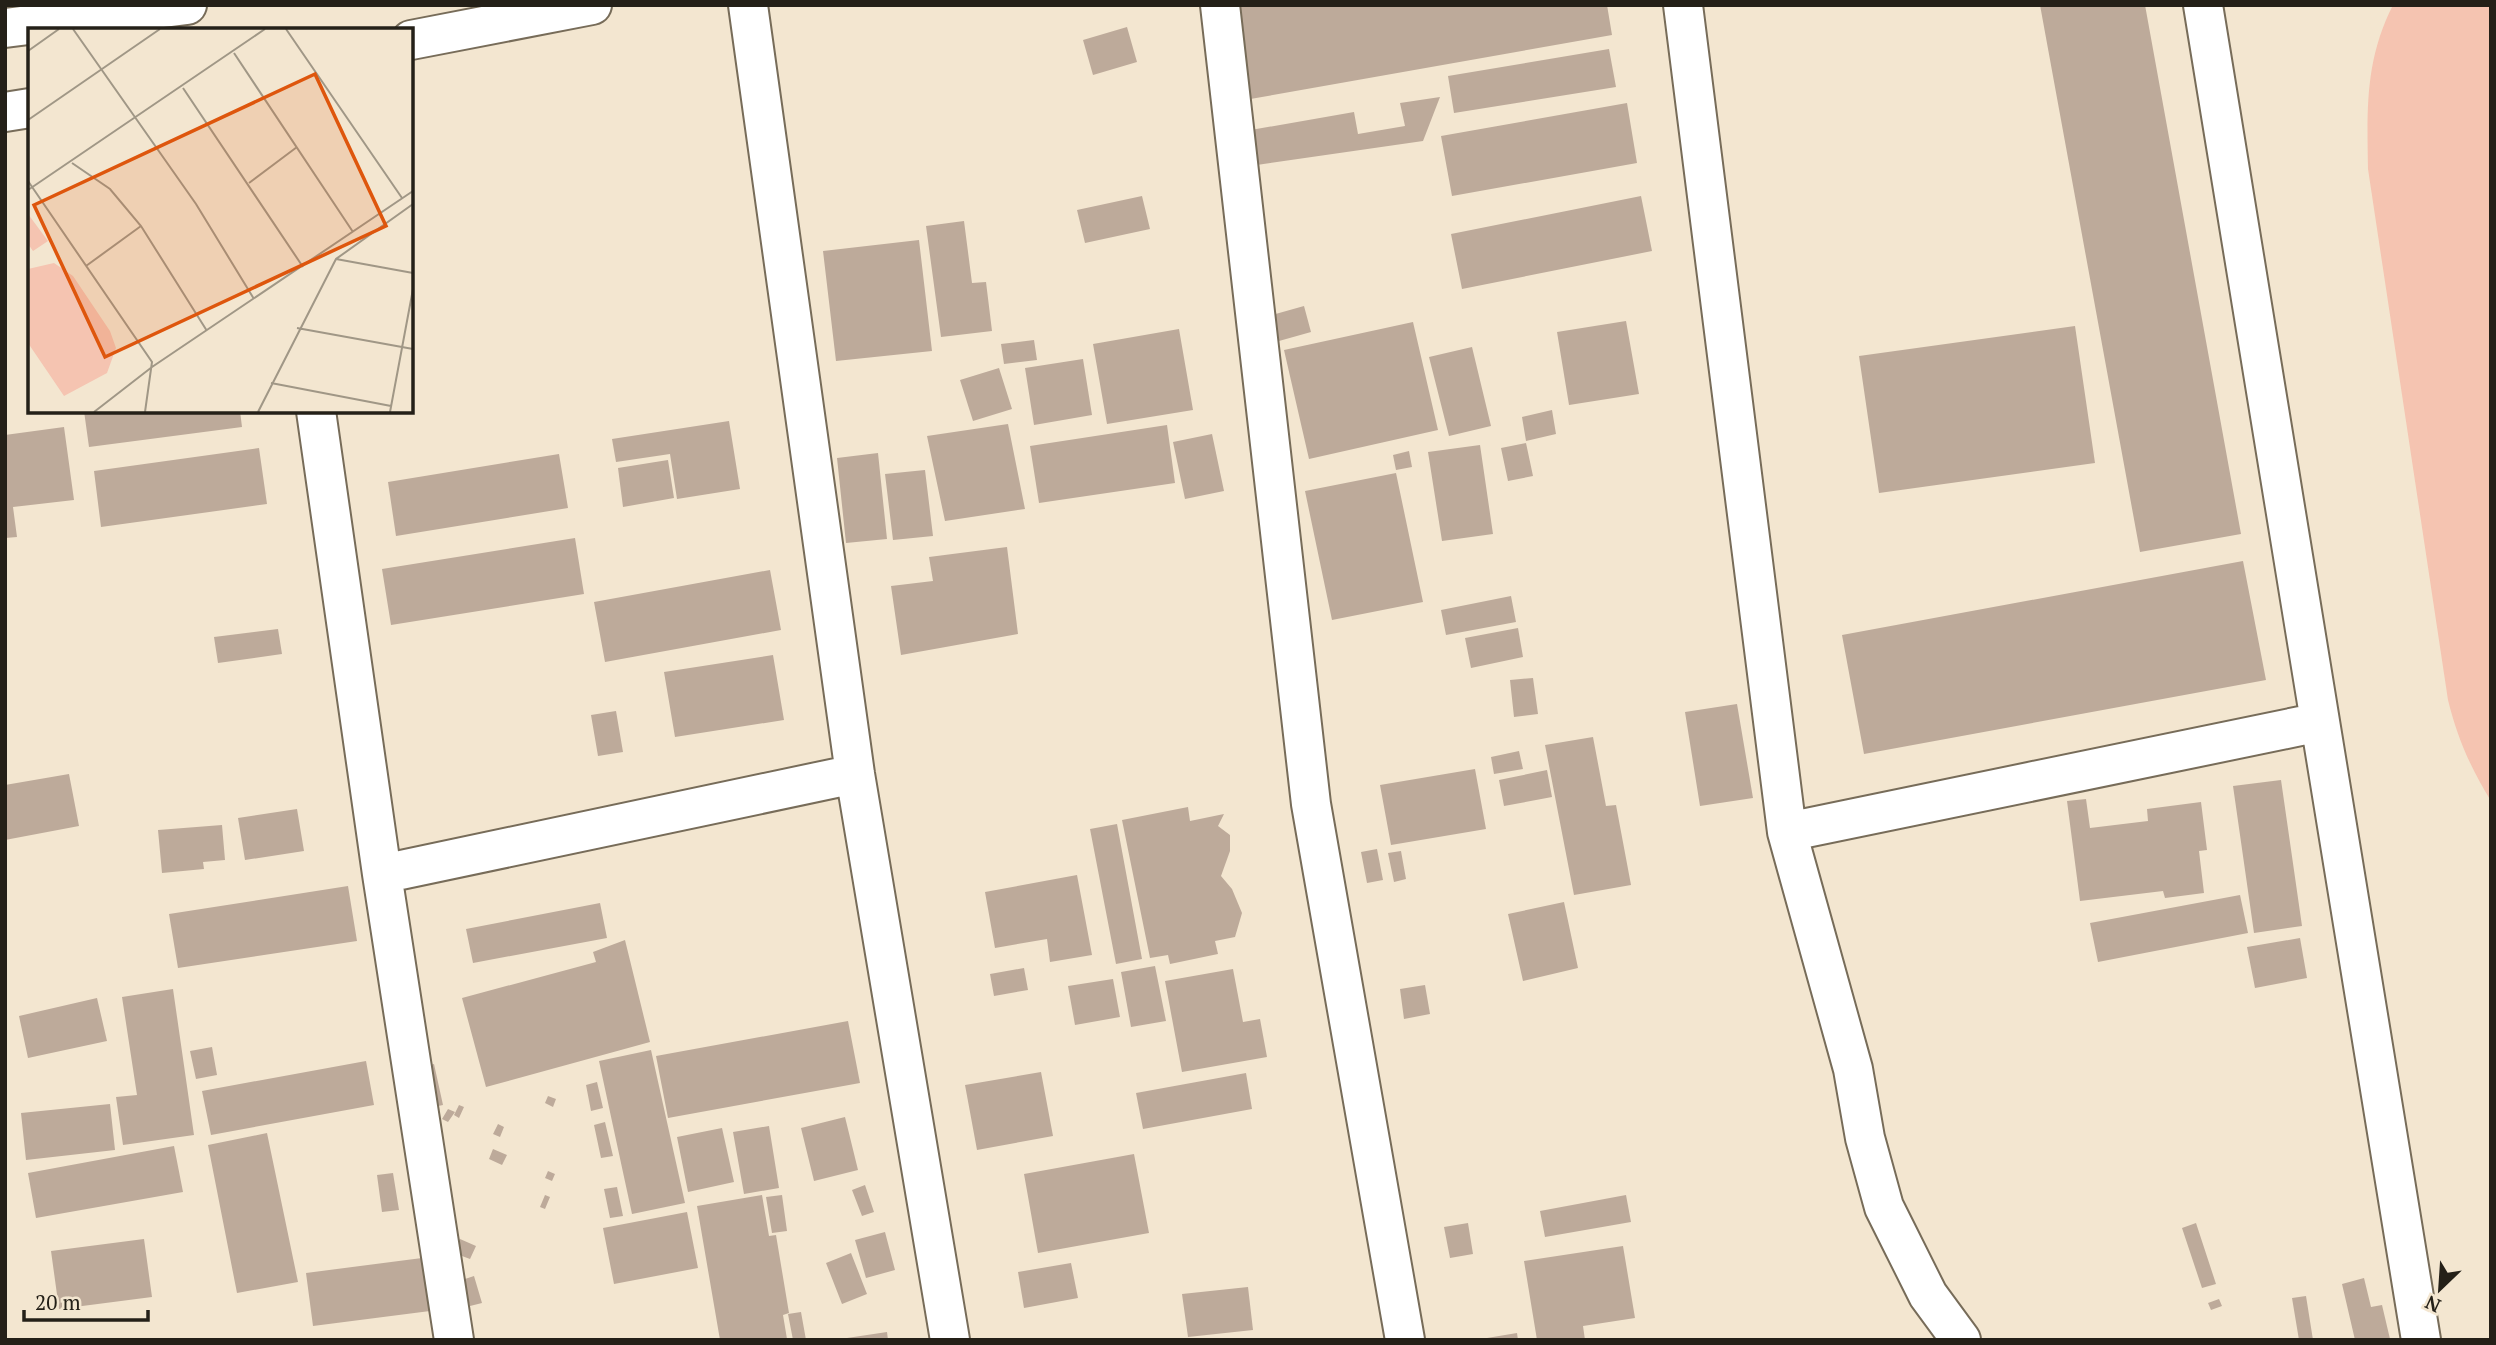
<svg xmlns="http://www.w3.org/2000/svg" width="2496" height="1345" viewBox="0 0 2496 1345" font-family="'PT Serif',serif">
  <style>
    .green { fill: #f5c4b1 }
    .building { fill: #bdaa9a }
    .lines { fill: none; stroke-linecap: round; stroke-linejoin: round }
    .minor-casing { stroke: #776c59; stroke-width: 42 }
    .major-casing { stroke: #776c59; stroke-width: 42 }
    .minor { stroke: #fff; stroke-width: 38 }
    .major { stroke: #fff; stroke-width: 38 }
    .inset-road { fill: none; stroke: #a09786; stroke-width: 2 }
    .view { fill: #de560d; fill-opacity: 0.15; stroke: #de560d; stroke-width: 3.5 }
    .inset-edge { fill: none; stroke: #242018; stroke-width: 3.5 }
  </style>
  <rect width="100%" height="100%" fill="#f3e6d0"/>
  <path class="green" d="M2393,5H2491V801C2471,769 2457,737 2448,700L2368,169C2367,109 2365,60 2393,5Z"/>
  <path class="building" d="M1222,5H1607L1612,35L1239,101Z
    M2040,5H2145L2241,534L2140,552Z
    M1127,27L1137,62L1093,75L1083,40Z
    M1609,49L1616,87L1454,113L1448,76Z
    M1440,97L1423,141L1250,166L1245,131L1354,112L1358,134L1405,126L1400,103Z
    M1627,103L1637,163L1452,196L1441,136Z
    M1142,196L1150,229L1085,243L1077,210Z
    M1641,196L1652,251L1462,289L1451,234Z
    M964,221L972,283L986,282L992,331L941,337L926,226Z
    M919,240L932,351L836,361L823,251Z
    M1304,306L1311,332L1279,341L1272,315Z
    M1626,321L1639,394L1569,405L1557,332Z
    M1413,322L1438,430L1309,459L1284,350Z
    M2075,326L2095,463L1879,493L1859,356Z
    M1179,329L1193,410L1107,424L1093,344Z
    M1034,340L1037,360L1004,364L1001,344Z
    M1472,347L1491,426L1449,436L1429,357Z
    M1083,359L1092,415L1034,425L1025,368Z
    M999,368L1012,409L973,421L960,380Z
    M1552,410L1556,434L1526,441L1522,417Z
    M84,411H240L242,427L89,447Z
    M729,421L740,489L677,499L670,454L616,462L612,439Z
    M1008,424L1025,509L945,521L927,436Z
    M1167,425L1175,483L1039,503L1030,446Z
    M64,427L74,500L13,507L17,537L5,538V435Z
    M1212,434L1224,491L1185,499L1173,442Z
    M1526,443L1533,476L1508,481L1501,448Z
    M1480,445L1493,534L1442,541L1428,452Z
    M259,448L267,504L101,527L94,471Z
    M1409,451L1412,467L1396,470L1393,455Z
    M878,453L887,539L846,543L837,458Z
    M559,454L568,508L396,536L388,482Z
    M668,460L674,498L623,507L618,468Z
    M925,470L933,536L893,540L885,474Z
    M1396,473L1423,602L1332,620L1305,491Z
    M575,538L584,594L391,625L382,569Z
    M1007,547L1018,634L901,655L891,586L933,581L929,557Z
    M2243,561L2266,680L1864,754L1842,635Z
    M770,570L781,630L605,662L594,602Z
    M1511,596L1516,622L1446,635L1441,610Z
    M1518,628L1523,657L1471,668L1465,638Z
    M278,629L282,654L218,663L214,637Z
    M773,655L784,720L675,737L664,672Z
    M1533,678L1538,714L1514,717L1510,680Z
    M1737,704L1753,798L1700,806L1685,712Z
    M616,711L623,752L598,756L591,715Z
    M1593,737L1606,806L1616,805L1631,885L1574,895L1545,745Z
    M1519,751L1523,769L1494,774L1491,757Z
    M1475,769L1486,829L1391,845L1380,785Z
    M1547,770L1552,797L1504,806L1499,780Z
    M69,774L79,826L5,840V785Z
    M2281,780L2302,926L2254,933L2233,786Z
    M2086,799L2090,828L2148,821L2147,809L2201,802L2207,850L2199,851L2204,893L2165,898L2163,891L2080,901L2067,801Z
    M1188,807L1190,821L1224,814L1218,826L1230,835V851L1221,876L1232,889L1242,913L1235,937L1215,941L1218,954L1170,964L1168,955L1150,958L1122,820Z
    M297,809L304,851L245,860L238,818Z
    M1117,824L1142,959L1116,964L1090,829Z
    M222,825L225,860L203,862L204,869L162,873L158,830Z
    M1377,849L1383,880L1367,883L1361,852Z
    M1401,851L1406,879L1394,882L1388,853Z
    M1077,875L1092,955L1050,962L1047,939L995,948L985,892Z
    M348,886L357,941L178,968L169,914Z
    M2240,895L2248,933L2098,962L2090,923Z
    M1564,902L1578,968L1523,981L1508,914Z
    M600,903L607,938L473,963L466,929Z
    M2300,938L2307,978L2255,988L2247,947Z
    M625,940L650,1042L486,1087L462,998L596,962L593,952Z
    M1155,966L1166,1021L1131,1027L1121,972Z
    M1024,968L1028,990L994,996L990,974Z
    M1233,969L1243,1022L1260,1019L1267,1057L1182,1072L1165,981Z
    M1113,979L1120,1017L1075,1025L1068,986Z
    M1425,985L1430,1014L1404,1019L1400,989Z
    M173,989L194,1135L123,1145L116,1097L137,1095L122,997Z
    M97,998L107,1041L28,1058L19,1016Z
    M848,1021L860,1083L668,1118L656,1056Z
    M212,1047L217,1075L196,1079L190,1051Z
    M651,1050L685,1203L632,1214L599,1061Z
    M366,1061L374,1105L211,1135L202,1091Z
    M434,1064L443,1105L424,1109L415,1069Z
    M1041,1072L1053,1136L977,1150L965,1085Z
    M1246,1073L1252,1109L1143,1129L1136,1093Z
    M597,1082L603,1108L591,1111L586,1085Z
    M548,1096L556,1099L553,1107L545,1103Z
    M110,1104L115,1150L26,1160L21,1113Z
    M459,1105L464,1107L459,1118L454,1115Z
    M448,1109L455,1112L448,1122L442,1119Z
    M845,1117L858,1170L814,1181L801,1128Z
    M605,1122L613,1156L601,1158L594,1125Z
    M498,1124L504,1127L500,1137L493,1134Z
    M769,1126L779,1188L744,1194L733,1132Z
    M722,1128L734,1182L688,1192L677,1137Z
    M267,1133L298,1282L237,1293L208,1145Z
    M174,1146L183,1192L36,1218L28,1173Z
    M493,1149L507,1155L502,1165L489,1159Z
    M1134,1154L1149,1233L1038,1253L1024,1174Z
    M548,1171L555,1174L552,1181L545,1178Z
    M393,1173L399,1210L382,1212L377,1175Z
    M865,1185L874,1212L862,1216L852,1190Z
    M617,1187L623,1216L610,1218L604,1189Z
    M545,1195L550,1197L545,1209L540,1207Z
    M762,1195L769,1236L776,1235L789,1313L783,1315L787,1339L720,1340L697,1206Z
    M782,1195L787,1231L772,1233L766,1197Z
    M1626,1195L1631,1222L1545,1237L1540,1211Z
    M687,1212L698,1268L614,1284L603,1228Z
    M1468,1223L1473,1254L1450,1258L1444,1227Z
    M2196,1223L2216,1284L2202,1288L2182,1228Z
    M885,1232L895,1270L866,1278L855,1240Z
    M144,1239L152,1297L59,1309L51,1251Z
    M460,1239L476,1246L470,1259L454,1253Z
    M1623,1246L1635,1318L1583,1326L1585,1340H1537L1524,1261Z
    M851,1253L867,1294L842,1304L826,1263Z
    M422,1258L430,1311L313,1326L306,1273Z
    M1071,1263L1078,1298L1024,1308L1018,1272Z
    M474,1276L482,1303L470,1306L462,1280Z
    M2364,1278L2371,1307L2382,1305L2390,1339L2355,1340L2342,1284Z
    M1248,1287L1253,1330L1188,1337L1182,1294Z
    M2306,1296L2313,1340H2299L2292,1298Z
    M2219,1299L2222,1306L2211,1310L2208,1303Z
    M801,1312L806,1340H793L788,1314Z
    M887,1332L888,1340H847V1338Z
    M1517,1333L1518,1340H1487V1338Z"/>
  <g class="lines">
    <g class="minor-casing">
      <path id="minor" d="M748,5L855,774L950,1340
        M1220,5L1311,804L1405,1340
        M1683,5L1787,832L1853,1069L1865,1138L1884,1207L1928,1295L1961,1340
        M2203,5L2421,1340
        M5,28L187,5
        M316,411L382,874L454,1340
        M1787,832L2320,722
        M382,874L855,774"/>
    </g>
    <g class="major-casing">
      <path id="major" d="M411,40L592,5
        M5,112L30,108"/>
    </g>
    <use href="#minor" class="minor"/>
    <use href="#major" class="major"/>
  </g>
  <g transform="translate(28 28)">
    <rect width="385" height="385" fill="#f3e6d0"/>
    <path d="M0,186L20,213L5,223L0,216ZM26,235L45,248L82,303L88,320L79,345L36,368L0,315V241Z" fill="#f5c4b1"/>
    <path class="inset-road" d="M45,1L168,176L226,271M258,1L374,170M0,23L31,1M206,25L325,204M155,60L275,239M0,92L132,1M44,135L82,161L113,198L179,303M0,153L124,334L117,384M221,155L269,119M0,162L237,1M308,231L385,245M58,238L113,198M269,300L385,321M243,355L363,378M66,384L124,339L385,163M230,384L308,231L385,176M362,384L385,261"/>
    <path class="view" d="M287,46L358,198L77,329L6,177Z"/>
    <rect width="385" height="385" class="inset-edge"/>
  </g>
  <rect width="2496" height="1345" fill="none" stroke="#242018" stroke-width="14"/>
  <g transform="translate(2440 1289) rotate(205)" stroke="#f3e6d0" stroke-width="5" paint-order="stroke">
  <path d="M0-5L12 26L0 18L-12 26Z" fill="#242018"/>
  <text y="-10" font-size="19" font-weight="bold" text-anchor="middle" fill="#242018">N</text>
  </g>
  <path d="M24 1310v10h124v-10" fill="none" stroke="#242018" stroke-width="3.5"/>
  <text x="35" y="1310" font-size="21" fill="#242018" stroke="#f3e6d0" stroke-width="5" paint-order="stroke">20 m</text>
</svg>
